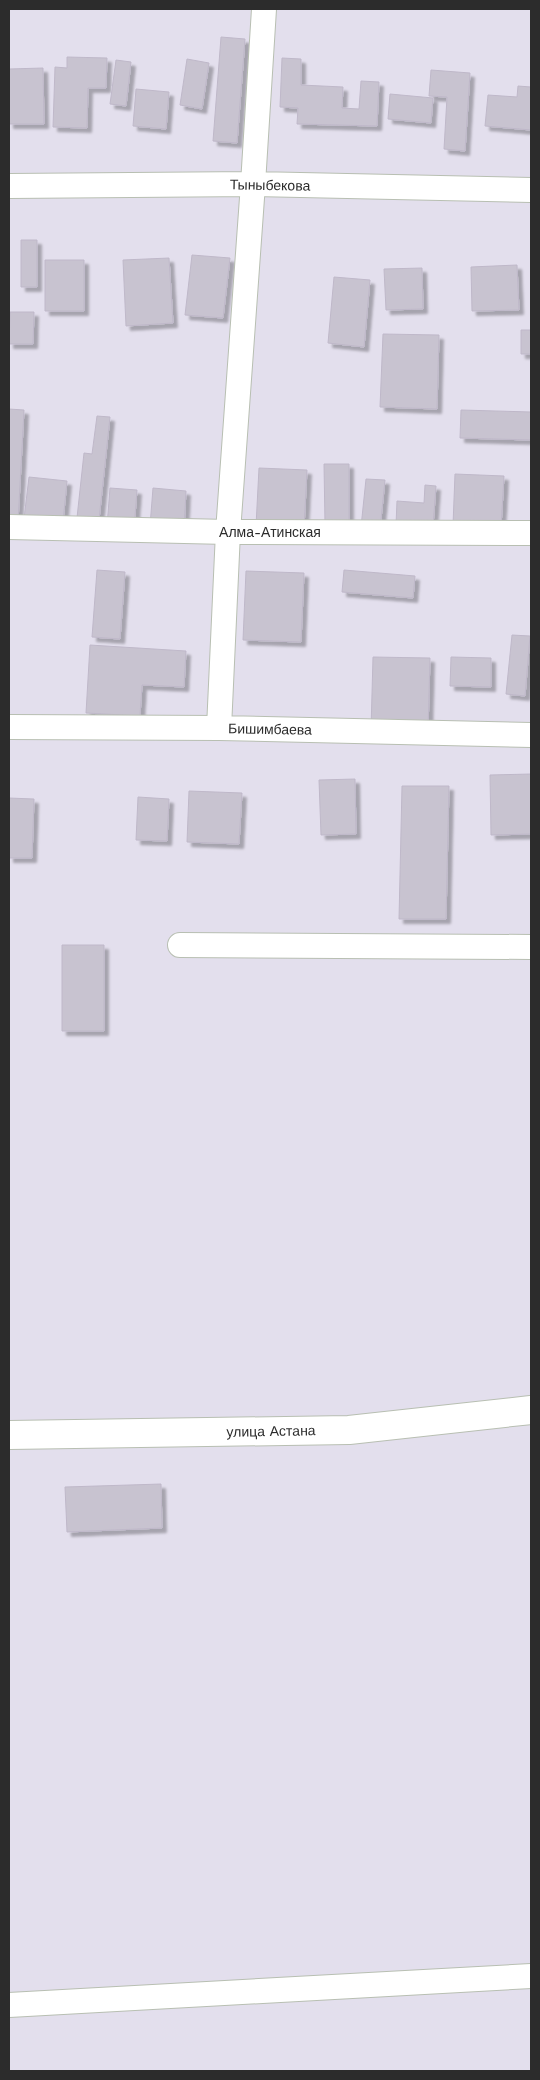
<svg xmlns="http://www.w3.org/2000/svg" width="540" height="2080" viewBox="0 0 540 2080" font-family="'Work Sans',sans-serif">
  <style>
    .building { fill: #c8c3d0; stroke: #bfb8c9; filter: url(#shadow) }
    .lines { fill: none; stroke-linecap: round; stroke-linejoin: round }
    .street-casing { stroke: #b8bfb2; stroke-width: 26 }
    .secondary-casing { stroke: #b8bfb2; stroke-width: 30 }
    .street { stroke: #fff; stroke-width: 24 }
    .secondary { stroke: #fff; stroke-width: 28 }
    .labels { text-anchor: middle; stroke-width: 4; stroke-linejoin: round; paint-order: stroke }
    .street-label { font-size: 14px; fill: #2c2c2c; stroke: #fff }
  </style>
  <defs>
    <filter id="shadow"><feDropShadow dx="4.5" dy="4.5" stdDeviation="1" flood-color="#0004"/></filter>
  </defs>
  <rect width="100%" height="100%" fill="#e3dfed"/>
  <path class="building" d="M221,37L245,39L237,143L213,141Z
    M67,57L107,58L106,88H88L87,128L53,127L55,67L67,68Z
    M282,58L301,59V85L343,87L342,108L359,109L361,81L379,82L377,126L297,124L298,108L280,107Z
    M187,59L209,63L202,109L180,105Z
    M116,60L131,62L126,106L110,104Z
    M43,68L44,124H9V69Z
    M431,70L470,73L465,151L444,149L447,97L429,96Z
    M518,86L531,87V130L485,126L488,95L517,97Z
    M136,89L169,92L166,129L133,126Z
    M390,94L433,98L431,123L388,119Z
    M21,240H37V287H21Z
    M192,255L230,258L223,318L185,315Z
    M169,258L173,323L126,326L123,260Z
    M45,260H84V311H45Z
    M517,265L519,310L472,311L471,267Z
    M422,268L423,309L386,310L384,269Z
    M334,277L370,280L364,347L328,343Z
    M10,312H34L33,344H9Z
    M521,330H531V354H521Z
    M383,334L439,335L437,409L380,407Z
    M9,409L24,410L18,522H9Z
    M461,410L531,412V440L460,438Z
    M97,416L110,417L98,529L76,527L84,453L92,454Z
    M324,464H349V524H325Z
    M259,468L307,470L304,528L256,526Z
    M455,474L504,476L501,527L453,525Z
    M29,477L67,481L62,531L23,527Z
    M366,479L385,480L380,529L361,527Z
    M425,485L436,486L433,526L396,525L397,501L424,503Z
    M110,488L137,490L134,529L107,526Z
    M153,488L186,491L184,529L150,526Z
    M97,570L125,572L120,639L92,637Z
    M344,570L415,576L413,598L342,592Z
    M246,571L304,573L301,642L243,640Z
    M512,635L530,636L525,696L506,694Z
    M90,645L186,651L184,687L142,685L140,716L86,713Z
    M373,657L430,658L428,731L371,730Z
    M451,657L491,658V687L450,686Z
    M531,774V834L491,835L490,775Z
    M355,779L356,834L321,835L319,780Z
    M402,786H449L446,919H399Z
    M189,791L242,793L239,844L187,842Z
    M138,797L169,799L167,841L136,840Z
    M9,798L34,799L32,858H9Z
    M62,945H104V1031H62Z
    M161,1484L162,1528L67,1532L65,1487Z"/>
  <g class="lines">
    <g class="street-casing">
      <path id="street" d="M9,186L253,184L531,190
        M9,527L228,532L531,533
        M9,727L219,728L531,735
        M219,728L228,532L253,184L264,9
        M180,945L531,947
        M9,2005L531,1976"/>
    </g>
    <g class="secondary-casing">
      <path id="secondary" d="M9,1435L349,1430L531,1410"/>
    </g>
    <use href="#street" class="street"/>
    <use href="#secondary" class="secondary"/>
  </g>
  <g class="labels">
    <g class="street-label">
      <text transform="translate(270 185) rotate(1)" y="5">Тыныбекова</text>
      <text x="270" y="537">Алма-Атинская</text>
      <text transform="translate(270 729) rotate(1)" y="5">Бишимбаева</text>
      <text transform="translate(271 1431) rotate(-1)" y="5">улица Астана</text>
    </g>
  </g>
  <rect width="540" height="2080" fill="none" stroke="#2c2c2c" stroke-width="20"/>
</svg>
